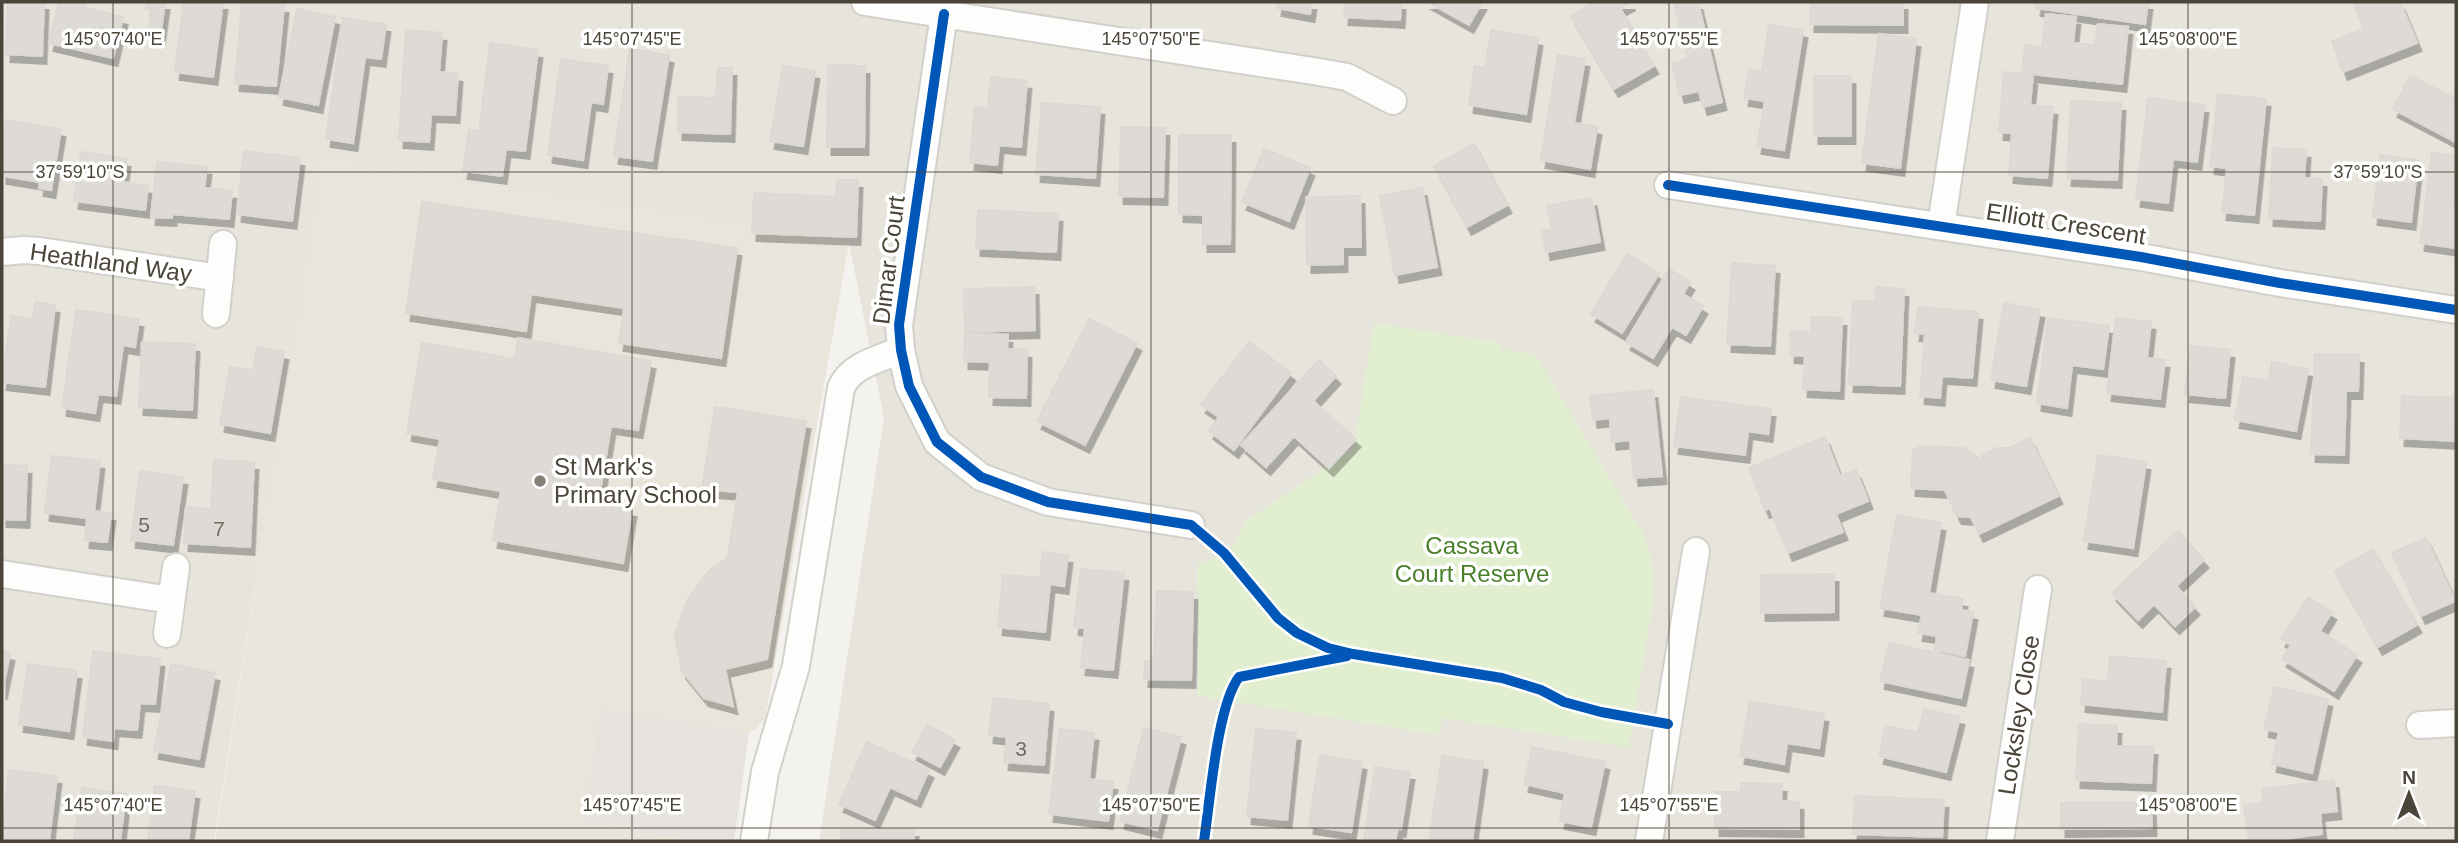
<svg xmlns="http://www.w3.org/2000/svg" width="2458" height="843" viewBox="0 0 2458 843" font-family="Arial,sans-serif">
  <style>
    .residential { fill: #e7e4dc }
    .education { fill: #eae5da }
    .green { fill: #e1eecf }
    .parking { fill: #e6e3df }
    .building { fill: #dedbd6; stroke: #dcd9d4; stroke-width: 2; filter: url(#shadow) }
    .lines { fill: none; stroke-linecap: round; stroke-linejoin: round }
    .minor-casing { stroke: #d2d0cb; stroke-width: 30 }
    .minor { stroke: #fdfdfc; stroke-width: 26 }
    .cycleway-casing { stroke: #fff; stroke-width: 15 }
    .cycleway { stroke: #0057b8; stroke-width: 10 }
    .ticks { fill: none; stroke: #4b4439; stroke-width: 2; stroke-opacity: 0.45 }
    .poi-dot { fill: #868178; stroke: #fff; stroke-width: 2.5 }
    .labels { text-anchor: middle; stroke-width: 7; stroke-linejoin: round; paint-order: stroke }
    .number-label { font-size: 21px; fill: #706a61 }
    .street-label { font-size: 24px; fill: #4b4439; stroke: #fff }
    .poi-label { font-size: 24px; fill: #4b4439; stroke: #fff; text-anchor: start }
    .park-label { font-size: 24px; fill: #4a7f2a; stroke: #fff }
    .ticks-label { font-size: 18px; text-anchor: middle; fill: #4b4439; stroke: #fff; stroke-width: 7; stroke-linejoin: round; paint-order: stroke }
  </style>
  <defs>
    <filter id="shadow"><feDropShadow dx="4.5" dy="8" stdDeviation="0" flood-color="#0004"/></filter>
  </defs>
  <rect width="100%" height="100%" fill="#f4f2ee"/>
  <path class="residential" d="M2,2H2456V841H819L884,418L849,243L324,161L214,841H2Z"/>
  <path class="education" d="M323,161L849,243L765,719L755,730L749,732L734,841H215Z"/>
  <path class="green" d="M1374,323L1501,343L1500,349L1535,354L1645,537L1653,568V601L1629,747L1442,718L1440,735L1198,696V564L1230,551L1247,520L1354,448Z"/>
  <path class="parking" d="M601,710L749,732L734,841H697L584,823Z"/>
  <path class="building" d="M8,2H44L42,56L6,54Z
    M59,2H86L85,8L123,17L113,58L49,43Z
    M147,2H165L160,37L148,35L152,9H146Z
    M184,2H223L213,77L175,72Z
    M242,2L284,5L276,86L235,83Z
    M1278,2H1312L1310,14L1277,8Z
    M1345,2H1401L1400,20L1344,17Z
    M1428,2H1482L1469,25Z
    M1595,2H1631L1620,8L1654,66L1614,89L1571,16Z
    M1674,2H1698L1722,102L1703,107L1699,91L1680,95L1672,63L1688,59Z
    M1811,2H1903V25L1810,24Z
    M2037,2H2148L2145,24L2036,8Z
    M2353,2H2400L2417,43L2343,72L2332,41L2364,29Z
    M297,9L335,17L318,105L279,97Z
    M2046,14L2076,17L2073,43L2095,45L2098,24L2128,27L2122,84L2022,73L2025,45L2042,47Z
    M343,18L386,24L381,59L365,57L353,143L326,139Z
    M1769,25L1803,30L1784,150L1757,146L1765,101L1744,98L1749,70L1762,72Z
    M406,30L442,33L439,72L458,74L455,115L431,114L429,142L399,140Z
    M1491,30L1538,38L1526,114L1469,105L1475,66L1485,68Z
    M1879,34L1916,39L1900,168L1862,163Z
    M490,43L538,50L525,151L506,149L502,176L463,171L469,130L479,131Z
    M630,49L669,55L652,161L614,156Z
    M1558,55L1585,59L1574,123L1597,127L1590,169L1541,160Z
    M561,59L608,66L603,104L591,102L583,160L548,155Z
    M828,65L865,66L864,147H827Z
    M783,66L815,71L803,146L770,141Z
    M718,68H732L730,134L678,132V97L716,98Z
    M2004,72L2033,74L2030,105L2053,107L2047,178L2009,175L2012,133L1999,132Z
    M1814,76H1851V136H1814Z
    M2410,76L2456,99V142L2393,109Z
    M991,77L1027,81L1021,147L999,145L997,165L970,162L975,107L988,108Z
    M2218,94L2266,99L2254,215L2222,212L2227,168L2210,166Z
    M2148,98L2204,105L2197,162L2173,159L2168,203L2136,199Z
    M2071,101L2121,103L2117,180L2067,178Z
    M1042,103L1100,107L1095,178L1036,174Z
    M6,120L61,129L51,190L39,188L40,182L2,176V149Z
    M1121,127L1165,128L1163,197L1119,196Z
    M1179,135H1231L1230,244H1203V215L1179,214Z
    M1474,144L1507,205L1467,227L1434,166Z
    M2273,148L2306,150L2304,178L2322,179L2320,221L2269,218Z
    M1264,149L1310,168L1289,221L1242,202Z
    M244,151L300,158L292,221L237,214Z
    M81,152L126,159L123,182L148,186L145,210L74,201Z
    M2432,153L2456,156L2454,207H2456V248L2420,243Z
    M2380,155L2418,160L2411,222L2373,217Z
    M157,162L207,167L204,188L232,191L229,219L172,214V218L151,217Z
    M837,180H858L856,237L752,233L754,193L836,197Z
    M1422,188L1437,267L1395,275L1380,196Z
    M1360,196L1361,247H1343V264L1307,265L1306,197Z
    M1592,198L1600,242L1546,252L1542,231L1552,229L1547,206Z
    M422,202L737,248L721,358L619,343L624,308L531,294L526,331L406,313Z
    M978,210L1058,214L1056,252L976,248Z
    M1627,254L1659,273L1622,333L1591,314Z
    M1732,263L1775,266L1770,346L1727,344Z
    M1669,269L1690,282L1683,294L1703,306L1686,335L1672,327L1653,358L1626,342Z
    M1034,287L1035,330L965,332L964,289Z
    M1876,287L1904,289L1900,386L1849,384L1853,301L1875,302Z
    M36,302L55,305L45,387L2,382L11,316L33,319Z
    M2004,303L2040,310L2026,386L1991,380Z
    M1918,307L1978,312L1972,378L1942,376L1940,398L1920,396L1925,334L1915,333Z
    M76,310L139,319L135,347L123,345L116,396L98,394L95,413L62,408Z
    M1812,317L1842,318L1839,391L1803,389L1805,356L1790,355L1791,331L1811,332Z
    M2048,318L2109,326L2103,369L2072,365L2067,408L2037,403Z
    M2116,318L2151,322L2147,358L2165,360L2160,399L2107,393Z
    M1089,319L1137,343L1085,445L1037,421Z
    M965,333L1008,335L1007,349L1027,350L1026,398L989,397L990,362L964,361Z
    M518,338L651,361L638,430L611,426L598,503L632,509L623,563L493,540L501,491L433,479L440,439L407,433L422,343L515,359Z
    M142,342L195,344L192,410L139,407Z
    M1249,342L1291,373L1234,450L1209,431L1219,417L1201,405Z
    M2190,346L2230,350L2225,398L2185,394Z
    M257,347L284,352L270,433L220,424L230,367L253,371Z
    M2315,354L2359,355L2358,391H2346L2344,455L2311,454Z
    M1319,360L1336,376L1313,401L1356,439L1329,468L1294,436L1266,467L1241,445Z
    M2272,362L2308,369L2296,431L2235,420L2243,377L2268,381Z
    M1653,390L1662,476L1634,478L1630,440L1612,442L1610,418L1593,420L1590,396Z
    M2402,396L2456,398L2455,441L2400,438Z
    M1681,397L1771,409L1768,434L1748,431L1745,455L1674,446Z
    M715,407L806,421L767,659L725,669L733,706L704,698L682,671L675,635L688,599L708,572L728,557L738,492L702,489Z
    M1825,437L1840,476L1856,470L1868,501L1836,514L1843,532L1788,553L1770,508L1765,510L1749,468Z
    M2030,438L2058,496L1979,534L1971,517L1957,516L1945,490L1911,488L1913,450L1922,446L1964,448L1982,461V455L1997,448H2009Z
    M2098,455L2146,462L2133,548L2084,541Z
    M52,456L100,461L94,511L111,513L107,542L85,540L87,518L45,513Z
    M214,460L254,462L250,547L184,543L186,507L211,509Z
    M2,465L27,466L25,520L2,519Z
    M140,471L183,477L173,545L131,540Z
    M1897,515L1941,523L1929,593L1963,599L1961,610L1973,612L1965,656L1935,650L1937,636L1918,633L1922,615L1880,608Z
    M2178,531L2204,560L2176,586L2195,607L2175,626L2154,604L2138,620L2112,593Z
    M2426,538L2455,601L2421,616L2392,553Z
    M2373,549L2417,625L2378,647L2335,571Z
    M1043,552L1068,555L1064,586L1050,584L1045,632L998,627L1003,575L1040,578Z
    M1081,569L1124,573L1113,670L1081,667L1085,628L1074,627Z
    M1834,574V612L1761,613V575Z
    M1157,591L1193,592L1191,680L1144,679L1145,661H1154Z
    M2308,597L2332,612L2320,631L2357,655L2334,691L2282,659L2291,645L2281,639Z
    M1889,643L1969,660L1961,698L1880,681Z
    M2,651L10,653L2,692Z
    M93,651L160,659L155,704L140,703L137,730L114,728L113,741L83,737Z
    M2110,656L2166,661L2162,712L2081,704L2083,679L2108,682Z
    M28,664L77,671L69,731L19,724Z
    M171,664L215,673L199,759L154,751Z
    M2274,687L2328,699L2312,773L2272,764L2279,732L2264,729Z
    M993,698L1049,704L1044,765L1004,762L1007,737L989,735Z
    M1750,701L1824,714L1819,748L1787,743L1784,764L1740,756Z
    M1924,709L1960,717L1946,772L1879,756L1886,726L1918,733Z
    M2079,724L2117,726L2116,746L2153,747L2151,783L2076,780Z
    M927,725L955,740L940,767L912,752Z
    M1144,728L1181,737L1157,830L1120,821Z
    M1060,729L1094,733L1089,779L1113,782L1108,821L1049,814Z
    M1256,729L1296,733L1287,820L1247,816Z
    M867,742L929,770L916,799L890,787L875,820L839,804Z
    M1532,747L1605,762L1591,827L1560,821L1565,793L1524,784Z
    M1320,755L1362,762L1351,832L1309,826Z
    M1442,756L1483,762L1472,841H1429Z
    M1375,767L1410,772L1401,829L1398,828L1395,841H1364Z
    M9,770L57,776L49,841L2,839Z
    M2334,780L2337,811L2320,813L2322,834L2268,841H2249L2244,805L2264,803L2262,789Z
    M1741,783L1782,784L1781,801L1799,802V829L1715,828V792H1741Z
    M155,786L195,791L188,841H148Z
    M82,788L126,794L120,841H74Z
    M1855,796L1944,800L1942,837L1853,834Z
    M2151,802L2152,828L2061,829V803Z
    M914,829V841H842L841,830Z"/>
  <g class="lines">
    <g class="minor-casing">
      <path id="minor" d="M865,2L1319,72L1347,77L1393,101
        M944,14L899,325L901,350L909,386L937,442L981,477L1048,502L1191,525
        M1668,185L2141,257L2280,283L2456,310
        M1941,226L1975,2
        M2,252L24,250L40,251L220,278
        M216,314L223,244
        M2,574L171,600
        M167,634L176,567
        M2420,725L2456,723
        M754,841L765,772L796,666L841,388C850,365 880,359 901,350
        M1649,841L1696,551
        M2000,841L2038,589"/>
    </g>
    <use href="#minor" class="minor"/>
    <g class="cycleway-casing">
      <path id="cycleway" d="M944,14L899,325L901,350L909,386L937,442L981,477L1048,502L1191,525L1224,553L1278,618L1297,633L1328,648L1353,654L1502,678L1541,690L1564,702L1601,712L1668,724
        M1668,185L2141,257L2280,283L2456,310
        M1204,841C1210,802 1217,706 1239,677L1347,656"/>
    </g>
    <use href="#cycleway" class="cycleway"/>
  </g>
  <path class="ticks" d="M113,2V841M632,2V841M1151,2V841M1669,2V841M2188,2V841M2,172H2456M2,828H2456"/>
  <circle class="poi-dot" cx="540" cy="481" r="7"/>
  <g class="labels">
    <g class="number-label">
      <text x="144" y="532">5</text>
      <text x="219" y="536">7</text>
      <text x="1021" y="756">3</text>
    </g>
    <g class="street-label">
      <text transform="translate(2066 224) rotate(9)" y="8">Elliott Crescent</text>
      <text transform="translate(889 260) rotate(-83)" y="8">Dimar Court</text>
      <text transform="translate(111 263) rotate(8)" y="8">Heathland Way</text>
      <text transform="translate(2019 715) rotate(-81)" y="8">Locksley Close</text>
    </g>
    <g class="poi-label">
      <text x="554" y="475">St Mark's<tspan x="554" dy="28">Primary School</tspan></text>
    </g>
    <g class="park-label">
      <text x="1472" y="554">Cassava<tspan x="1472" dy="28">Court Reserve</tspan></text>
    </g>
  </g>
  <g class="ticks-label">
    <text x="113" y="45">145°07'40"E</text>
    <text x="632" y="45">145°07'45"E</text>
    <text x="1151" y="45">145°07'50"E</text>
    <text x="1669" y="45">145°07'55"E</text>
    <text x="2188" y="45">145°08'00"E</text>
    <text x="80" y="178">37°59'10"S</text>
    <text x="2378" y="178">37°59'10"S</text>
    <text x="113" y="811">145°07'40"E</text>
    <text x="632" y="811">145°07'45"E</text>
    <text x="1151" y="811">145°07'50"E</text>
    <text x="1669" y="811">145°07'55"E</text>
    <text x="2188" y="811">145°08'00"E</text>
  </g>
  <rect width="2458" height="843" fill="none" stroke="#4b4439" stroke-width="7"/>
  <g transform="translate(2409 794)" stroke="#ffffff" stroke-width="5" paint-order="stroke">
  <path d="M0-5L12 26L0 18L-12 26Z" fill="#4b4439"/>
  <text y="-10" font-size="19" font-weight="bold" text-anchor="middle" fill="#4b4439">N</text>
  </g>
</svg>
